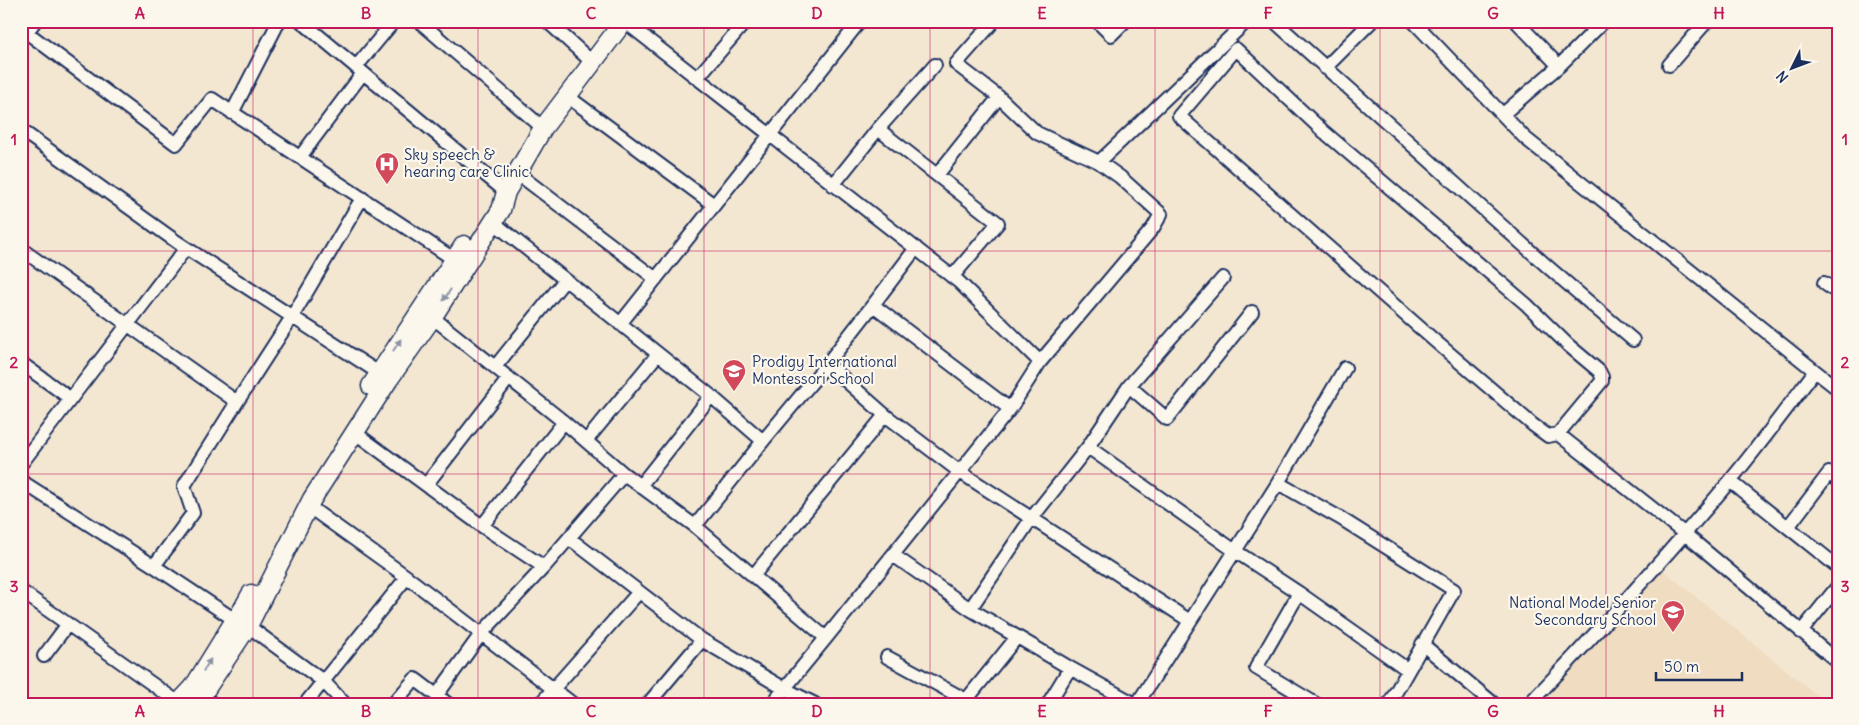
<svg xmlns="http://www.w3.org/2000/svg" width="1859" height="725" viewBox="0 0 1859 725" font-family="Delius,sans-serif">
  <style>
    .built { fill: #f0dcc0 }
    .lines { fill: none; stroke-linecap: round; stroke-linejoin: round }
    .street-casing { stroke: #1b2f5e; stroke-width: 16 }
    .secondary-casing { stroke: #1b2f5e; stroke-width: 21 }
    .street { stroke: #fbf7ec; stroke-width: 12 }
    .secondary { stroke: #fbf7ec; stroke-width: 18 }
    .oneway { fill: #8b93a5 }
    .grid { fill: none; stroke: #c2185b; stroke-width: 1; stroke-opacity: 0.55 }
    .labels { text-anchor: middle; stroke-width: 4.5; stroke-linejoin: round; paint-order: stroke }
    .poi-label { font-size: 15px; fill: #1b2f5e; stroke: #fbf7ec; text-anchor: start }
    .neatline { fill: none; stroke: #c2185b; stroke-width: 2 }
    .grid-label { font-size: 16px; text-anchor: middle; font-weight: bold; fill: #c2185b }
  </style>
  <rect width="100%" height="100%" fill="#f4e7d2"/>
  <filter id="ink" filterUnits="userSpaceOnUse"><feTurbulence type="fractalNoise" baseFrequency=".02" numOctaves="2"/><feDisplacementMap in="SourceGraphic" scale="10" xChannelSelector="R" yChannelSelector="G"/><feConvolveMatrix kernelMatrix="1 2 1 2 8 2 1 2 1" color-interpolation-filters="sRGB"/></filter>
  <g filter="url(#ink)">
    <path class="built" d="M1663,570L1828,704H1554L1547,696Z"/>
    <g class="lines">
      <g class="street-casing">
        <path id="street" d="M301,21L506,192
          M419,21L543,128
          M547,21L592,62
          M624,21L959,282L1040,362L1010,409L826,638
          M1097,21L1111,35L1125,21
          M1274,21L1548,267L1633,340
          M1413,21L1525,138L1815,371C1787,408 1759,446 1729,482C1665,558 1598,632 1529,704
          M1516,21L1559,66
          M21,28L176,144L212,99L455,260
          M27,32L35,21
          M1236,49L1323,131L1526,304L1568,345L1599,371L1602,377V381L1558,434L1548,436L1533,425L1435,341L1179,116Z
          M935,65L878,129L998,223L952,277
          M1669,65L1707,21
          M356,67L394,21
          M1325,68L1372,21
          M697,78L746,21
          M567,96L714,205
          M999,97L1037,133L1099,162L1247,21
          M232,113L279,21
          M1503,114L1559,66L1604,21
          M21,130L177,242L379,373
          M300,157L363,73
          M517,173L656,279
          M937,175L999,97L956,64L994,21
          M833,185L878,129
          M493,222L711,396L763,441L695,526
          M21,249L237,402L292,317L362,198
          M1824,283L1838,293
          M873,305L916,248
          M427,313L564,422L624,474L695,526L826,638L772,704
          M620,324L860,21
          M1040,362L1153,228L1161,214L1120,177L1099,162
          M21,363L71,399
          M827,364L873,305L1010,409
          M495,367L565,280
          M1815,371L1838,389
          M1129,386L1167,419L1252,312
          M354,432L482,526L544,567
          M1558,434L1685,534L1838,662
          M586,441L658,354
          M763,441L827,364L885,415L960,472L1190,621
          M1088,447L1031,519L970,609L1070,668L1135,704
          M21,464L186,248
          M21,481L154,566L235,620L248,626L323,681L345,704
          M1730,481L1838,567
          M1278,483L1340,518L1454,590L1389,704
          M426,485L509,378
          M640,486L711,396
          M308,506L407,577L573,704
          M482,526L564,422
          M1788,527L1829,473L1838,480
          M569,538L702,640L785,689L815,704
          M893,555L970,609
          M154,566L193,513L184,486L237,402
          M753,576L885,415
          M21,591L179,703
          M1299,593L1408,670
          M1801,632L1838,586
          M1422,644L1494,704
          M44,656L68,624
          M887,657L966,700
          M437,695L481,634L544,567L624,474
          M202,696L213,704
          M305,704L407,577
          M393,704L415,679L448,704
          M540,704L639,592
          M648,704L702,640
          M963,704L1017,637
          M1048,704L1070,668
          M1137,704L1235,551L1088,447L1129,386L1223,278
          M1316,704L1256,668L1299,593L1235,551L1278,483L1345,368"/>
      </g>
      <g class="secondary-casing">
        <path id="secondary" d="M371,386L464,245
          M178,704L193,688L235,620L240,614L251,594
          M194,704L202,695L248,626L312,499L389,379L432,318L501,210L506,192L543,128L624,21"/>
      </g>
      <use href="#street" class="street"/>
      <use href="#secondary" class="secondary"/>
    </g>
    <defs><path id="oneway-solid" d="M-6-.8H1V-3.2L6.5 0L1 3.2V.8H-6Z" transform="scale(1.25)"/></defs>
    <g class="oneway">
      <use href="#oneway-solid" transform="translate(447 295) rotate(123)"/>
      <use href="#oneway-solid" transform="translate(397 345) rotate(-57)"/>
      <use href="#oneway-solid" transform="translate(207 665) rotate(-58)"/>
    </g>
  </g>
  <path class="grid" d="M253,21V704M478,21V704M704,21V704M930,21V704M1155,21V704M1380,21V704M1606,21V704M21,251H1838M21,474H1838"/>
  <defs>
    <g id="hospital-pin" transform="scale(1.25)"><path d="M0 17L-7.5 6A9.5 9.5 0 1 1 7.5 6Z" fill="#d1495b" stroke="#fbf7ec"/><path d="M-5-5h3v3.5h4V-5h3V5h-3V1.5h-4V5h-3Z" fill="#fff"/></g>
    <g id="school-pin" transform="scale(1.25)"><path d="M0 17L-7.5 6A9.5 9.5 0 1 1 7.5 6Z" fill="#d1495b" stroke="#fbf7ec"/><path d="M0-5L7-2L0 1L-7-2ZM-4 1L0 2.5L4 1V4Q0 6-4 4Z" fill="#fff"/></g>
  </defs>
  <g fill-rule="evenodd">
    <use href="#hospital-pin" x="387" y="164"/>
    <use href="#school-pin" x="734" y="371"/>
    <use href="#school-pin" x="1673" y="612"/>
  </g>
  <g class="labels">
    <g class="poi-label">
      <text x="404" y="160">Sky speech &amp;<tspan x="404" dy="17">hearing care Clinic</tspan></text>
      <text x="752" y="367">Prodigy International<tspan x="752" dy="17">Montessori School</tspan></text>
      <text x="1656" y="608" text-anchor="end">National Model Senior<tspan x="1656" dy="17">Secondary School</tspan></text>
    </g>
  </g>
  <rect width="1859" height="725" fill="none" stroke="#fbf7ec" stroke-width="55"/>
  <g transform="translate(1792 68) rotate(228)" stroke="#fbf7ec" stroke-width="4" paint-order="stroke">
  <path d="M0-4L9 19L0 12L-9 19Z" fill="#1b2f5e"/>
  <text y="-8" font-size="14" font-weight="bold" text-anchor="middle" fill="#1b2f5e">N</text>
  </g>
  <path d="M1656 672v8h86v-8" fill="none" stroke="#1b2f5e" stroke-width="2.5"/>
  <text x="1664" y="672" font-size="15" fill="#1b2f5e" stroke="#fbf7ec" stroke-width="4" paint-order="stroke">50 m</text>
  <rect x="28" y="28" width="1804" height="670" class="neatline"/>
  <g class="grid-label">
    <text x="140" y="19">A</text>
    <text x="366" y="19">B</text>
    <text x="591" y="19">C</text>
    <text x="817" y="19">D</text>
    <text x="1042" y="19">E</text>
    <text x="1268" y="19">F</text>
    <text x="1493" y="19">G</text>
    <text x="1719" y="19">H</text>
    <text x="14" y="145">1</text>
    <text x="1845" y="145">1</text>
    <text x="14" y="368">2</text>
    <text x="1845" y="368">2</text>
    <text x="14" y="592">3</text>
    <text x="1845" y="592">3</text>
    <text x="140" y="717">A</text>
    <text x="366" y="717">B</text>
    <text x="591" y="717">C</text>
    <text x="817" y="717">D</text>
    <text x="1042" y="717">E</text>
    <text x="1268" y="717">F</text>
    <text x="1493" y="717">G</text>
    <text x="1719" y="717">H</text>
  </g>
</svg>
